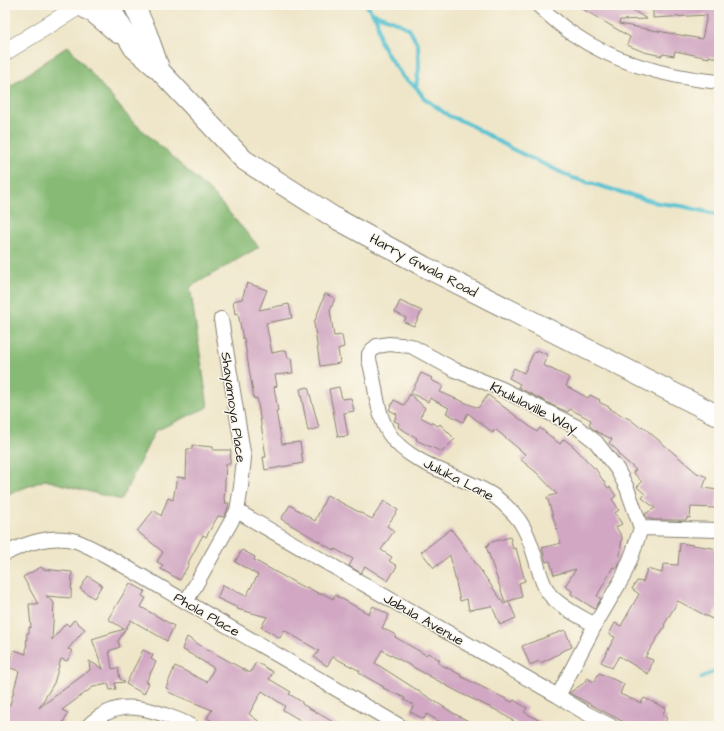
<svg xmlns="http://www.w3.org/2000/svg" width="724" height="731" viewBox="0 0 724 731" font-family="'Architects Daughter',sans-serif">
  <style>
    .forest { fill: #86ba74; stroke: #516b48 }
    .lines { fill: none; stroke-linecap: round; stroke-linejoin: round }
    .stream { stroke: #57c2d1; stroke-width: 4 }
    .building { fill: #d1a7c3 }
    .minor-casing { stroke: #868172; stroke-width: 16 }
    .tertiary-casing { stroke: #868172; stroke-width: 18 }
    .secondary-casing { stroke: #868172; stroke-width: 22 }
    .minor { stroke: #fff; stroke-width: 14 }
    .tertiary { stroke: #fff; stroke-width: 17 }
    .secondary { stroke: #fff; stroke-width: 20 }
    .labels { text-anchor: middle; stroke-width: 3; stroke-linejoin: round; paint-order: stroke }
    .street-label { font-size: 14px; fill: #1c1c1c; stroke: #fbf7ec }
  </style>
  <rect width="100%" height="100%" fill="#fbf7ec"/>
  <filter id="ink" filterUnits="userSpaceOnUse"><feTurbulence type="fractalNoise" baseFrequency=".025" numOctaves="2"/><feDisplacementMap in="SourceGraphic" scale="8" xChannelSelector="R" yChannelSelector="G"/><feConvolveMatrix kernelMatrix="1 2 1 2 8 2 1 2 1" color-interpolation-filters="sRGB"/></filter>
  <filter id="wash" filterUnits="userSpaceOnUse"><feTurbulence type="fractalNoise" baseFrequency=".012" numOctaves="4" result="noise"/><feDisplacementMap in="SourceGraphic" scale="16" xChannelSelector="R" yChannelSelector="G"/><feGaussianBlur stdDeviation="0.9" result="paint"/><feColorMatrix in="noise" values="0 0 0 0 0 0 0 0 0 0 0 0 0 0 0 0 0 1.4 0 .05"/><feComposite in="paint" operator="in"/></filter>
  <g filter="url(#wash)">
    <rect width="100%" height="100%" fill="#efe6c9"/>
    <path class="forest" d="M68,46L131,120L212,193L259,247L190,287L208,407L155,431L121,500L45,480L5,495V90Z"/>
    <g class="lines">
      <path class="stream" d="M366,5L368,7L377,20L380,41L390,59L404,78L416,87L424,98L449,116L467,123L512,149L573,178L658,203L682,206L719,215
        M372,13L394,21L409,29L418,45L419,68L416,87
        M701,678L719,669"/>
    </g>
    <g id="blocks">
      <path class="building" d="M576,5H624L647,19L620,20L619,24L702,39L707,15L653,18V5H719V43L716,58L709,56V58L675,51L674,56L663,54L662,56L644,52L627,45L630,37Z
        M247,283L267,290L259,310L289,304L292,318L266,323L272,353L286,350L288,358H291L293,373L275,375L277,386L274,387L278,411H276L282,444L300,442L303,463L265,470L263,457H266L257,398L254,399L244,338L243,339L238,313L235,314L233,301L242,299Z
        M325,294L335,298L330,311L334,336L342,335L344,347L338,349L340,363L320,366L314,323Z
        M400,301L422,311L414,326L404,322L406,318L395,312Z
        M537,350L548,355L543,365L570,378L566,386L588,398L590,395L600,400L599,402L611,408L610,409L631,420L641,428L642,426L697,473L707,477L703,488L718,490L716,508L691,507L690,518L687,517V520H654L647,518L645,514L655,508L642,498L645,494L637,487L642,482L633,472L636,470L618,454L619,452L609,443L612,439L597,432L589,425L591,420L570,409L568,412L554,406L518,387L520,384L509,378L514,368L524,373L534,352L535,353Z
        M421,373L432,378L431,380L443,386L440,392L478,408L488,395L537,432L540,428L560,444L564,439L574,447L594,468H595L608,488L610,487L616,496L612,499L619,510L615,513L622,524L616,527L622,537L619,563L618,568L613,567L597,596L601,599L595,609L571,594L572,591L565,586L576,569L554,575L550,561L546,562L542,548L561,543L547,497L557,494L537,473L520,459L525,454L495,429L493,433L468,413L463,422L446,413L449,408L430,398L428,402L411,393Z
        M308,387L319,428L308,431L300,389Z
        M339,387L342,399L351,398L354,411L344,413L348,436L338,437L329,389Z
        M410,394L425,408L420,417L438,426L440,424L455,439L442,452L416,440L417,438L398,427L399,423L394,421L397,414L389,410L394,400L404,405Z
        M192,445L213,447V450H231L230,464H226L224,500H226L225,503H229L227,511L224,517L218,516L206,537L203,535L188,563L189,564L180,580L161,569L163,565L157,562L163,552L137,531L154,510L161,516L168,498L173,500L177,477L186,478L187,449H192Z
        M327,495L372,519L384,501L398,510L387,526L394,531L381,550L392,557L389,561L397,566L388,581L365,566L361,573L349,566L353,559L335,549V551L281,519L290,505L315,521Z
        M451,529L461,542L504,604L509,602L516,618L500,625L492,606L469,610L467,599L460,601L450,555L434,568L421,552Z
        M510,537L513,549L516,548L525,581L519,583L522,597L505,602L486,546L489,545V543Z
        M680,543L719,549V584H718L719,604L712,619L678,601L664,625L665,626L645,657L653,660L648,674L619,656L612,668L601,662L615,637L609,634L615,623L621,626L639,594L632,589L637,581L643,582L647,569L662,573L663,564L678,565Z
        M242,550L255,557L254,560L301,586L307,588V587L321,595L322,593L333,599L335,595L369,614L373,606L389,615L382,628L396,635L395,637L426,655L428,653L440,660L438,663L461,675L460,676L512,702L514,700L527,708L524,712L549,726H521L498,711L462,694L382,650L375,663L453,713L478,726H446L427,714L424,719L410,712L414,705L404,700L405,698L383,688L384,687L359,673L360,671L333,657L327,666L314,657L319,651L284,630L280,638L261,627L267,617L237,609L238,608L217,598L223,585L246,596L258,575L235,562Z
        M41,567L43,569L72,572L71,598L46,596L54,603L52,640L66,623L69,626L74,620L85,629L68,649L73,651L67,661L61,659L54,683L39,708L90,670L89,661L103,669L92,639L124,629L108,619L130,583L145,591L142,596L146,598L141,607L174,626L167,641L131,620L118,641L120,647L109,651L112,669L118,668L120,679L125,682L115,683L116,689L110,690L108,684L93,687L62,710L68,713L61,726H11L5,723V703L10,705L19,671L8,667L14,650L26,654L27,633H29V627L31,628L29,604H38L23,577Z
        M88,576L102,585L94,598L80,589Z
        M565,630L572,647L560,652V653L551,658L540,663L539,661L530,665L522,646Z
        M187,637L209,651V650L250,673L256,662L273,672L269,679L291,692L289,694L302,702V704L340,726H310L283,710L285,706L262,691L249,714L265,726H241L235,722L232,726H221L207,718L212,710L168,692L169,689L166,688L175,666L207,682L214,668L182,649Z
        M143,650L153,655L151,659L156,662L146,682L149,683L144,694L126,684Z
        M599,673L624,684L620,694L641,703L644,698L666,708L662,715L667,717L664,726H631L569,693L584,683L587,678L594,682Z"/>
    </g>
  </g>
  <g filter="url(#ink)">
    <use href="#blocks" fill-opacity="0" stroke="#868172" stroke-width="1"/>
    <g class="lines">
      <g class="minor-casing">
        <path id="minor" d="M538,5C549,15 560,26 573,34C617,64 667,77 719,82
          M237,511L558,696L584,712L611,726
          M641,528L719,530
          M5,554C25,543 53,534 76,541C87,545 97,551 107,556L400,726
          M186,602L237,511L241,487L244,458L221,319
          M558,696L595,625L623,577L632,555L641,528L627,488L617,469L596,442L577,427L502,389L455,370L411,346L389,344L377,346L372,350L369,354V360C376,383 376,415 390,435C411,466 464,476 494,496C500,500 505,505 510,510C526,524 532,547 538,567C541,577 544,589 552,597C564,609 581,617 595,625
          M88,726C112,703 135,704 165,715C174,718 182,721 191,726"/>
      </g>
      <g class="tertiary-casing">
        <path id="tertiary" d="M5,52L81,5"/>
      </g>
      <g class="secondary-casing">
        <path id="secondary" d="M80,5L94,13L118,33
          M108,5L134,48L159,70L244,160L335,218L425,267L719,416
          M134,5L146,31L159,68"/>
      </g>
      <use href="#minor" class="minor"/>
      <use href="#tertiary" class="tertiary"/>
      <use href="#secondary" class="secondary"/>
    </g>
  </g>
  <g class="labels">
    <g class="street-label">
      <text transform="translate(424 265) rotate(28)" y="5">Harry Gwala Road</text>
      <text transform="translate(234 407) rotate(82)" y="5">Shayamoya Place</text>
      <text transform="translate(534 407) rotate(27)" y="5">Khululaville Way</text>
      <text transform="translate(459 479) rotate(27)" y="5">Juluka Lane</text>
      <text transform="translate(207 614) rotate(30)" y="5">Phola Place</text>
      <text transform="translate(424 619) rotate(30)" y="5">Jabula Avenue</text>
    </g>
  </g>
  <rect width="724" height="731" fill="none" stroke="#fbf7ec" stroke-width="20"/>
</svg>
